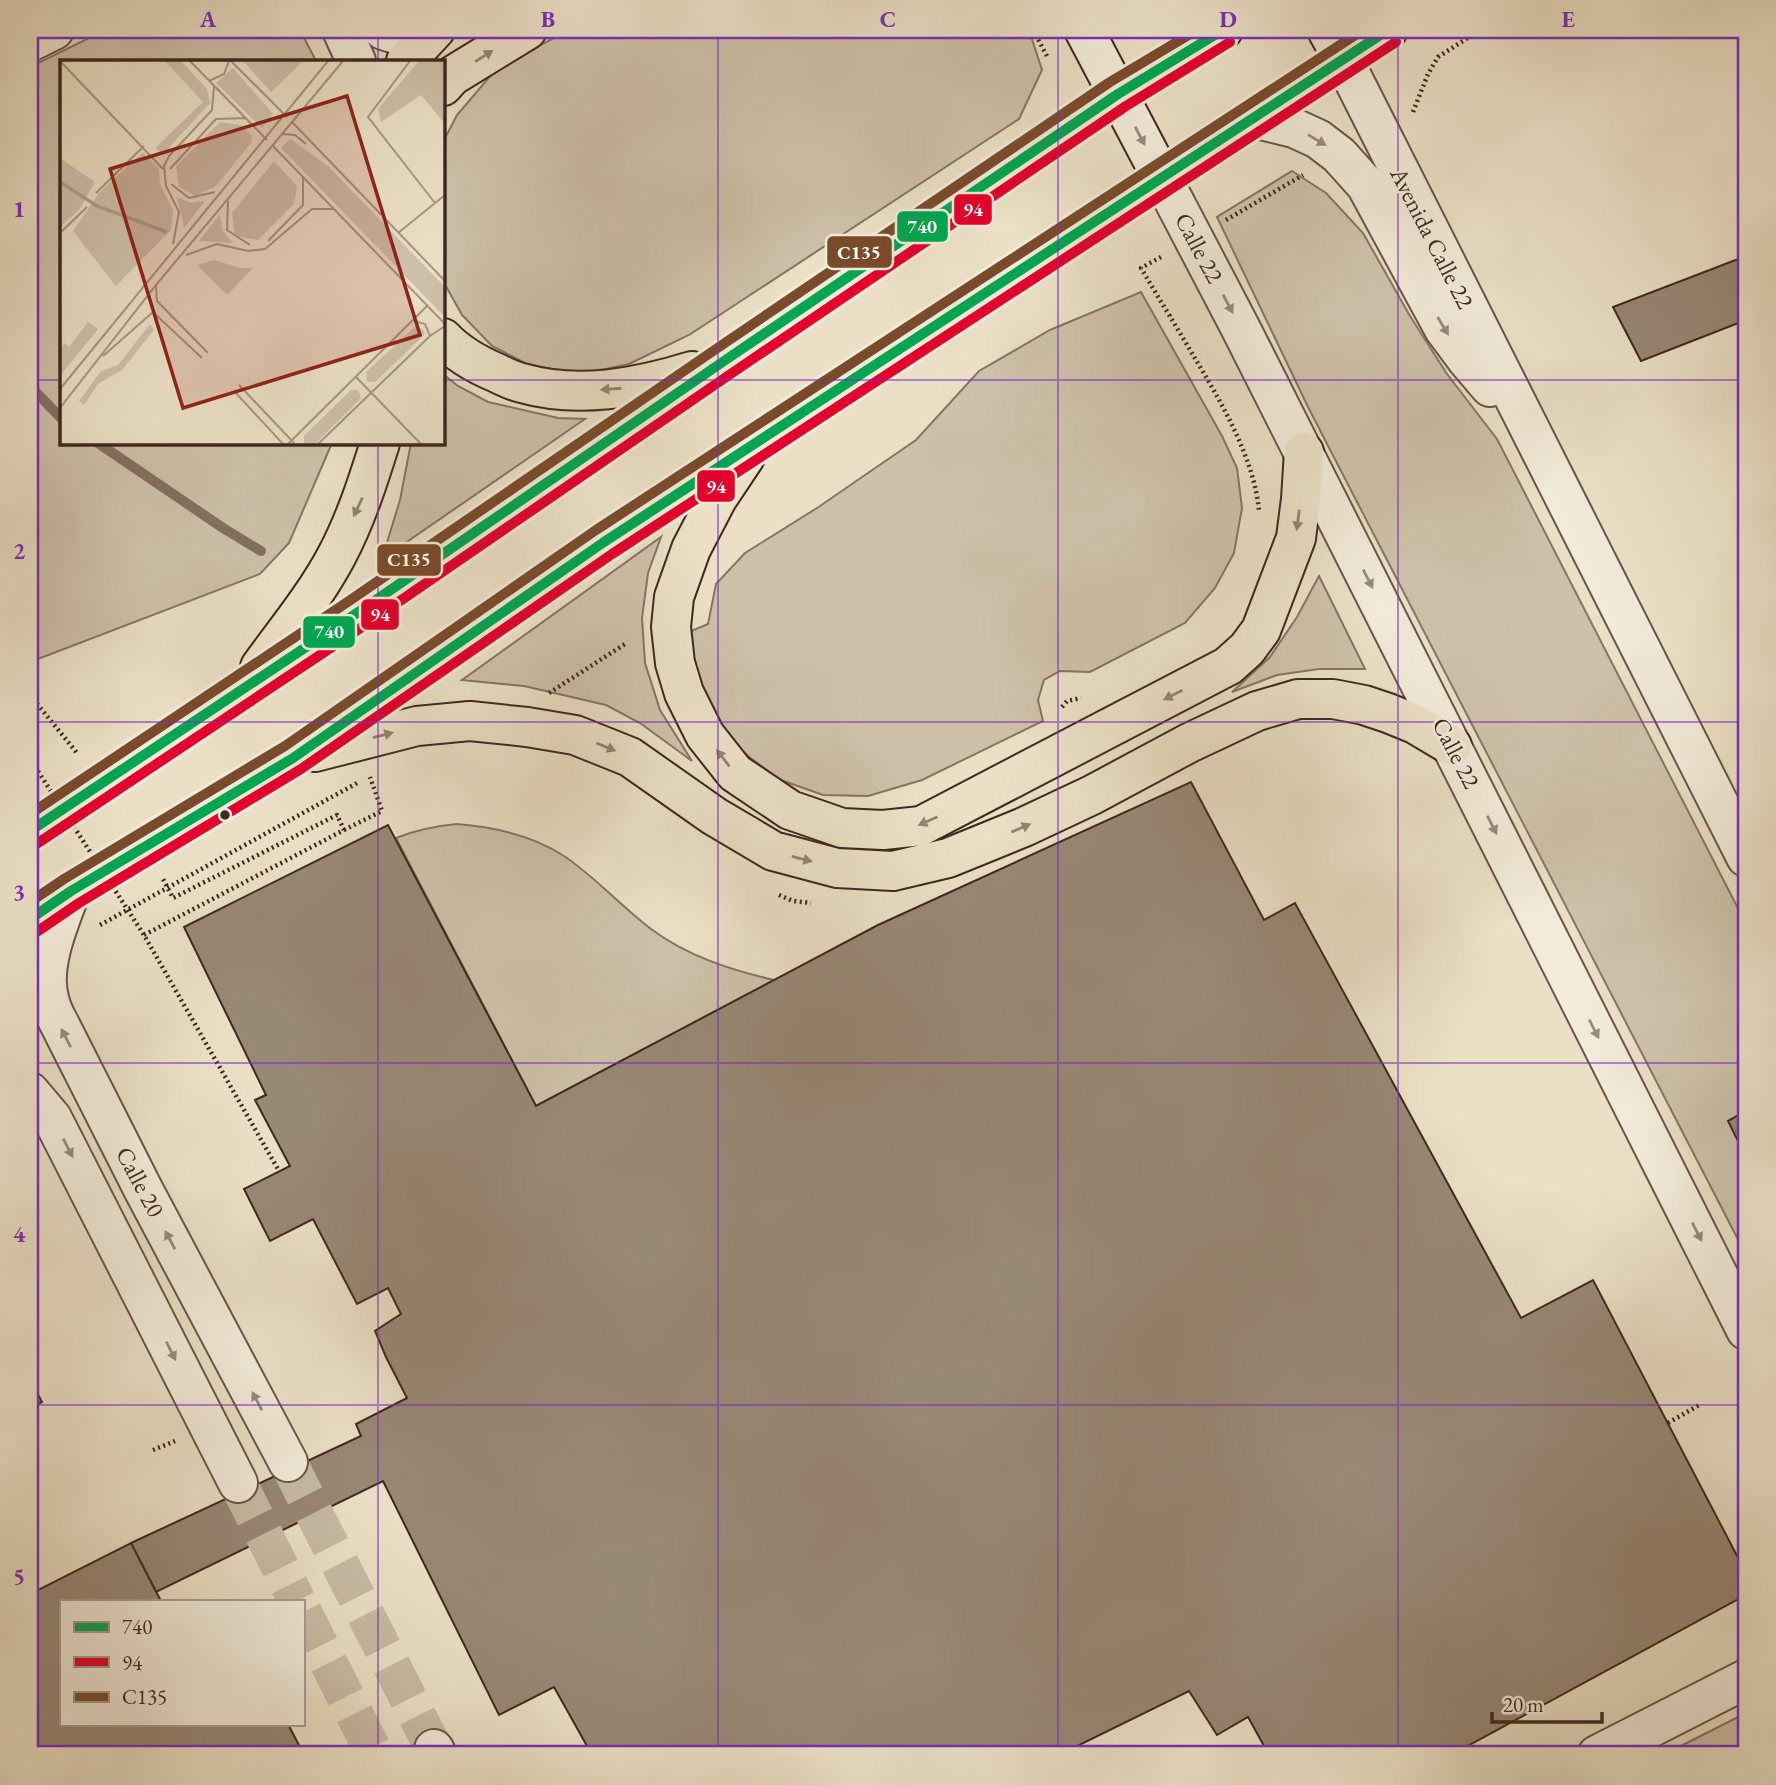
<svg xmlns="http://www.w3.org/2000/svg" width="1776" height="1785" viewBox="0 0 1776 1785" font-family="'EB Garamond',serif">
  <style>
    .green { fill: #cec1aa; stroke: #867464; stroke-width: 2 }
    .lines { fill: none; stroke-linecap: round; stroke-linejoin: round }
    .stream { stroke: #827161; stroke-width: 10 }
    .building { fill: #988876; stroke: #3e281f; stroke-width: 2 }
    .minor-tunnel { stroke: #c8bba5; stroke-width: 38; stroke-dasharray: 38 19; stroke-linecap: butt }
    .minor-casing { stroke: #695649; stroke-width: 42 }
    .tertiary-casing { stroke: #695649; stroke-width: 42 }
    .secondary-casing { stroke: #3e281f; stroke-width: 42 }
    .primary-casing { stroke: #3e281f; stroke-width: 42 }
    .path { stroke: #3e281f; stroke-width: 4.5; stroke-dasharray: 2 3.5; stroke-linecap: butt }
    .minor { stroke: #f2ebda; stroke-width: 38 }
    .tertiary { stroke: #f2ebda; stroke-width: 38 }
    .secondary { stroke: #f2ebda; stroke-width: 38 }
    .primary { stroke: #ebe0c6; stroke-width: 38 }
    .path-bridge { stroke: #3e281f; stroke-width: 4.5; stroke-dasharray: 2 3.5; stroke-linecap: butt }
    .bus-1-casing { stroke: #f2ebda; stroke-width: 16 }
    .bus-2-casing { stroke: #f2ebda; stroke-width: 16 }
    .bus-3-casing { stroke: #f2ebda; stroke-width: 16 }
    .bus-1 { stroke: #00a651; stroke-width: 10 }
    .bus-2 { stroke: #e4002b; stroke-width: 10 }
    .bus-3 { stroke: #7a4b2a; stroke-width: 10 }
    .oneway { fill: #948472 }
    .oneway2 { fill: #988a7c }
    .grid { fill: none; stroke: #7b2cbf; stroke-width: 2; stroke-opacity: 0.55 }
    .bus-dot { fill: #3e281f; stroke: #f2ebda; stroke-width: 2.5 }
    .labels { text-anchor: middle; stroke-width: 5; stroke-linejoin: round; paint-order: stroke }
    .street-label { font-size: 24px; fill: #3e281f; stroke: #f2ebda }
    .inset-river { fill: none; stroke: #b0a18d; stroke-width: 3.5 }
    .inset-road { fill: none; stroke: #a69683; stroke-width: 2 }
    .view { fill: #8f2418; fill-opacity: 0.15; stroke: #8f2418; stroke-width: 3.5 }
    .inset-edge { fill: none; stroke: #3e281f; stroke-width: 3.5 }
    .line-badge { stroke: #f2ebda; stroke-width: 2.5 }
    .badge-label { font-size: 19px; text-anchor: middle; font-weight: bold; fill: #fff }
    .neatline { fill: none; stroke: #7b2cbf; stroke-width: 2.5 }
    .grid-label { font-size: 23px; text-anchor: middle; font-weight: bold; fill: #7b2cbf }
  </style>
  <rect width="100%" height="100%" fill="#ebe0c6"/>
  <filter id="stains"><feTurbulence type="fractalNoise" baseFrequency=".00286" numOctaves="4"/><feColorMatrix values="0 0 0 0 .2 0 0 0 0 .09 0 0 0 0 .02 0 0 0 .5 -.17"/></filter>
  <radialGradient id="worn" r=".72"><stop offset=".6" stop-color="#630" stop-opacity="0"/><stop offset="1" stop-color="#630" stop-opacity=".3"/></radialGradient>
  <path class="green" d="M105,30H300L316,61H61V443H332L289,543L260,574L30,662V67Z
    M569,30H1029L1042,70L1019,119L689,335L629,364L582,374L529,365L492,346L462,315L443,281V142L457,115L497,68Z
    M1292,171L1326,193L1363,233L1410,316L1447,374L1497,439L1746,924V1255L1308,407L1217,217Z
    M1141,292L1222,436L1237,468L1242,508L1234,553L1215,588L1185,623L1090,672L1060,671L1044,680L1038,700L1043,721L922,780L868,796L823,795L778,779L747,755L714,722L684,634L708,624L716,584L745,553L817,508L916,440L979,371L1050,330Z
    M443,374L458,386L488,402L558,418L585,419L382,559L400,500L411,443H443Z
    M661,537L648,573L642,618L645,663L660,710L692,761L640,723L606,705L524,686L462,680Z
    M1319,576L1365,669H1319L1277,675L1232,692L1270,657L1297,617Z
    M457,824C494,827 532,835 564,856C594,876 622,907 651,929C687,956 731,970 774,980L536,1106L396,838C416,830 435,826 457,824Z
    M1746,1715V1755H1663L1740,1716Z"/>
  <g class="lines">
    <path class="stream" d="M30,386L61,418
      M98,443L223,528L261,551"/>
  </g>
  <path class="building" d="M1746,256V320L1641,361L1613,307Z
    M1191,782L1264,920L1295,903L1521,1318L1593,1280L1746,1573V1595L1451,1755H1269L1248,1717L1217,1735L1189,1691L1059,1755H592L554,1687L499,1715L383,1481L156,1592L131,1543L361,1436L356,1424L407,1398L386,1357L375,1331L401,1314L388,1288L357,1304L313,1219L270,1241L244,1189L290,1166L255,1100L266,1095L184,927L388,825L536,1106L878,925Z
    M1746,1111V1157L1728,1121Z
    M30,1379L42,1402L30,1408Z
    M131,1543L161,1601H61V1724H288L304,1755H30V1594Z"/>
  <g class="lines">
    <path class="minor-tunnel" d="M288,1462L434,1749
      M238,1483L297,1601
      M303,1612L375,1755"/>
    <g class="minor-casing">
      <path id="minor" d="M342,30L356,61
        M383,30L399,35L431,32
        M30,42L54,30
        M1162,178L1241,329L1746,1330
        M71,891C59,923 39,968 50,1002C52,1011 57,1019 61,1027L143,1189L288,1462
        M30,1092L52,1118L238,1483
        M434,1749L437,1755
        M1597,1755L1746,1679"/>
    </g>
    <g class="tertiary-casing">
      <path id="tertiary" d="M1343,59L1746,857
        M1253,118L1294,128L1318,139L1339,155L1366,185L1444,329L1467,360L1490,387"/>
    </g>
    <g class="secondary-casing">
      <path id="secondary" d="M1084,30L1162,178
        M1327,30L1343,59"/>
    </g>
    <g class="primary-casing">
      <path id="primary" d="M406,61L435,30
        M443,86L452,76L527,30
        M443,338C457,353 478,365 497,373C505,377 513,381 522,383C578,399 637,388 692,371
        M745,457L717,499L691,549L674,597L671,627L675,663L684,693L705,735L735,773L790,810L842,828L883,830L921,826L1228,666L1247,649L1261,630L1296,538L1301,499L1304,452
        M260,667C286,631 316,595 337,555C356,519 368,481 380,443
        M315,752L417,726L470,721L527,727L575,735L630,757L714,816L773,851L837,868L893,871L948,858L1024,827L1092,795L1189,743L1257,711L1298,699H1333L1364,705L1388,713L1415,724L1452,746
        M30,831L357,613L724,361L1118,94L1223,30
        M30,919L71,891L293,758L604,542L1388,30"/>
    </g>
    <path class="path" d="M1033,30L1048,58
      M1413,112L1428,74L1438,57L1480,30
      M1226,220L1303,175
      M1161,257L1141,268C1158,297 1176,326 1193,355C1220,400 1255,459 1259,512
      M549,693L625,644
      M30,695L77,753
      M1062,707L1067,701L1081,698
      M30,759L32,762
      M344,830L382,811L370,777
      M779,895L793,901L811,903
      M100,925L359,782
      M144,935L344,830L337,815L173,898L163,879
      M1668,1423L1699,1405
      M153,1450L175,1441"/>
    <use href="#minor" class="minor"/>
    <use href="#tertiary" class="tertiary"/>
    <use href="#secondary" class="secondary"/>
    <use href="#primary" class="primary"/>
    <path class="path-bridge" d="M32,762L144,935L279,1171"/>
    <g class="bus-1-casing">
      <path id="bus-1" d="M30,831L357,613L724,361L1118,94L1223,30
        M30,919L71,891L293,758L604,542L1388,30"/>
    </g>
    <g class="bus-2-casing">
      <path id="bus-2" d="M38,843L365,625L732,373L1126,106L1230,42
        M38,931L79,903L301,769L612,554L1396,42"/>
    </g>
    <g class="bus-3-casing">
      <path id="bus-3" d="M30,814L349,601L716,349L1110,82L1197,30
        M30,902L64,879L285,746L596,530L1363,30"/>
    </g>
    <use href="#bus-1" class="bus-1"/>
    <use href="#bus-2" class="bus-2"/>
    <use href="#bus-3" class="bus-3"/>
  </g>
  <defs><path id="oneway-solid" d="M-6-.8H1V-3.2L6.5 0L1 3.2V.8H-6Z" transform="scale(1.75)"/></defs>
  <g class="oneway">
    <use href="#oneway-solid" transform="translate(484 56) rotate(-32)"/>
    <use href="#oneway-solid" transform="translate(611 389) rotate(176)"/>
    <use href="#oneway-solid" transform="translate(358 507) rotate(115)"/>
    <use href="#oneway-solid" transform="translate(1298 520) rotate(97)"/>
    <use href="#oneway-solid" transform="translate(1173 695) rotate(153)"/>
    <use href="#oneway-solid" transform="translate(383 735) rotate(-14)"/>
    <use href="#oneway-solid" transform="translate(606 747) rotate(22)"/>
    <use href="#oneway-solid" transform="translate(723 758) rotate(-128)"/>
    <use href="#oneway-solid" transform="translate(928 821) rotate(156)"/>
    <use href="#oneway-solid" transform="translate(1021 828) rotate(-23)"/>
    <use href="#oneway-solid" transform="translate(802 859) rotate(14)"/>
  </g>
  <g class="oneway2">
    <use href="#oneway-solid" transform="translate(1140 136) rotate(62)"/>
    <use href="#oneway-solid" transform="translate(1317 140) rotate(31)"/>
    <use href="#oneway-solid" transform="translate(1228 304) rotate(62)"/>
    <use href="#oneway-solid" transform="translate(1443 326) rotate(59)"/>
    <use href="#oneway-solid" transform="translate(1368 579) rotate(63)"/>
    <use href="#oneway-solid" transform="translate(1492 825) rotate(63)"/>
    <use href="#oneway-solid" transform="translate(1594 1029) rotate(63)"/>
    <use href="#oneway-solid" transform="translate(66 1038) rotate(-117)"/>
    <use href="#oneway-solid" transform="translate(68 1148) rotate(63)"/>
    <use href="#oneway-solid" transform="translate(1697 1232) rotate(63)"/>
    <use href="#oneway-solid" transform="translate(170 1240) rotate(-118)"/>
    <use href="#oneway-solid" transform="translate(171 1351) rotate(63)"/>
    <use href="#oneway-solid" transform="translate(257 1401) rotate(-118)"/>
  </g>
  <path class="grid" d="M378,30V61M718,30V1755M1058,30V1755M1398,30V1755M30,380H61M443,380H1746M378,443V1755M30,722H1746M30,1063H1746M30,1405H1746"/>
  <circle class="bus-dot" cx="225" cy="815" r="6"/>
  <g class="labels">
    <g class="street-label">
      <text transform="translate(1432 238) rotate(63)" y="8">Avenida Calle 22</text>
      <text transform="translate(1199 248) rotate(62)" y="8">Calle 22</text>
      <text transform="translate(1456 753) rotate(63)" y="8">Calle 22</text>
      <text transform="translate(140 1182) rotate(62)" y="8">Calle 20</text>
    </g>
  </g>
  <g transform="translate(60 60)">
    <rect width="385" height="385" fill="#ebe0c6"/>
    <path d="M105,1H121L147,29L150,43L103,94L95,88L143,42ZM243,1L211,32L184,2L185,1ZM359,1H385V64L361,35L321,62L318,49ZM173,8L213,54L202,68L156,23ZM160,62L181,65L192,76L191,83L156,126L135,136L119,127L116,106ZM230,79L268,106L385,227V257L221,88ZM83,92L99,109L100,124L113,150L111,170L56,226L13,171L39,133ZM0,98L35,122L19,150L0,167ZM214,101L237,126L234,144L198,180L175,176L172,153ZM117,137L131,143L145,141L124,168ZM160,154L163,171L173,183L139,181ZM154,200L180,208H193L167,235L137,205ZM28,262L38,269L0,316V287L5,283L9,287ZM90,264L94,270L62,310L38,324L24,345L19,341L41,311L58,305ZM357,265L365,272L362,277L315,322H307L306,312ZM291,330H298L301,338L255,384L244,383V376Z" fill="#cec1aa"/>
    <path class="inset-river" d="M0,122L37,146L107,172"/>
    <path class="inset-road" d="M0,1L103,109M130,1L207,80M171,1L227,57M350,1L308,57L375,143M149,21L164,14L169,1M232,62L385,221M222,74L235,75L246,84M212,85L385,264M110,109L156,59L186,58M111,124L129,138L155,132M36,133L84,86M168,141L167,170L190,185M0,173L27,147M338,173L385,135M208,181L243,145V116M113,184L119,152L106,126L104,106L109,96L152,50L154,26M126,195L157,184L188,191L205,189L252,149H274M96,226L97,241L148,293M354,261L365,264L370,276M43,296L93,252L142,298M296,317L361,384M179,325L234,383M0,329L268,1M174,331L223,384M0,348L96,225L283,1M228,384L367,246M258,384L370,276L385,266"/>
    <path class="view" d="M287,36L360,275L123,348L50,109Z"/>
    <rect width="385" height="385" class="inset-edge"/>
  </g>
  <g class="line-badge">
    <rect x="953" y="193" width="40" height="33" rx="7" fill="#e4002b"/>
    <rect x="896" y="210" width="53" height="33" rx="7" fill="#00a651"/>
    <rect x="826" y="235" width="67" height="34" rx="7" fill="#7a4b2a"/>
    <rect x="696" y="469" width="40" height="34" rx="7" fill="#e4002b"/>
    <rect x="376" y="543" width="66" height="34" rx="7" fill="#7a4b2a"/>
    <rect x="360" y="598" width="40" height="33" rx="7" fill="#e4002b"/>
    <rect x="302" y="615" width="54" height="34" rx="7" fill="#00a651"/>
  </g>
  <g class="badge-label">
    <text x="973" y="216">94</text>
    <text x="922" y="233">740</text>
    <text x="859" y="259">C135</text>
    <text x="716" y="493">94</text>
    <text x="409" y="566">C135</text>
    <text x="380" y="621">94</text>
    <text x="329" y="638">740</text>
  </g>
  <rect width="1776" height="1785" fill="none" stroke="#ebe0c6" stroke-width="77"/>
  <rect x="60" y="1600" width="245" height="126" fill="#f2ebda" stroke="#aa9d8f" stroke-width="2"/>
  <rect x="74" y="1622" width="35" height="10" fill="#00a651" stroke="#aa9d8f" stroke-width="2"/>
  <text x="122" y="1634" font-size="21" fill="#3e281f">740</text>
  <rect x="74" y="1657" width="35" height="10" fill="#e4002b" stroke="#aa9d8f" stroke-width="2"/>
  <text x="122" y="1670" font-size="21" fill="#3e281f">94</text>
  <rect x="74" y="1692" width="35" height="10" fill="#7a4b2a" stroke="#aa9d8f" stroke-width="2"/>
  <text x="122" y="1704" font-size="21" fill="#3e281f">C135</text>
  <path d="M1492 1712v10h110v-10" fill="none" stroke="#3e281f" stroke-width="3.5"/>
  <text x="1503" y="1712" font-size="21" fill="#3e281f" stroke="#f2ebda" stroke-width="5" paint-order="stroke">20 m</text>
  <rect x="38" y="38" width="1700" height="1708" class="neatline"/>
  <g class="grid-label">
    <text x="208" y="27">A</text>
    <text x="548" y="27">B</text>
    <text x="888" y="27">C</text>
    <text x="1228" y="27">D</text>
    <text x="1568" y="27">E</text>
    <text x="19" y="217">1</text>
    <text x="19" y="559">2</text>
    <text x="19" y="900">3</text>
    <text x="19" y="1242">4</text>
    <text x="19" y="1584">5</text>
  </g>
  <rect width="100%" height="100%" filter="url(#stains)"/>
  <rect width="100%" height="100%" fill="url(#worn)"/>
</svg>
